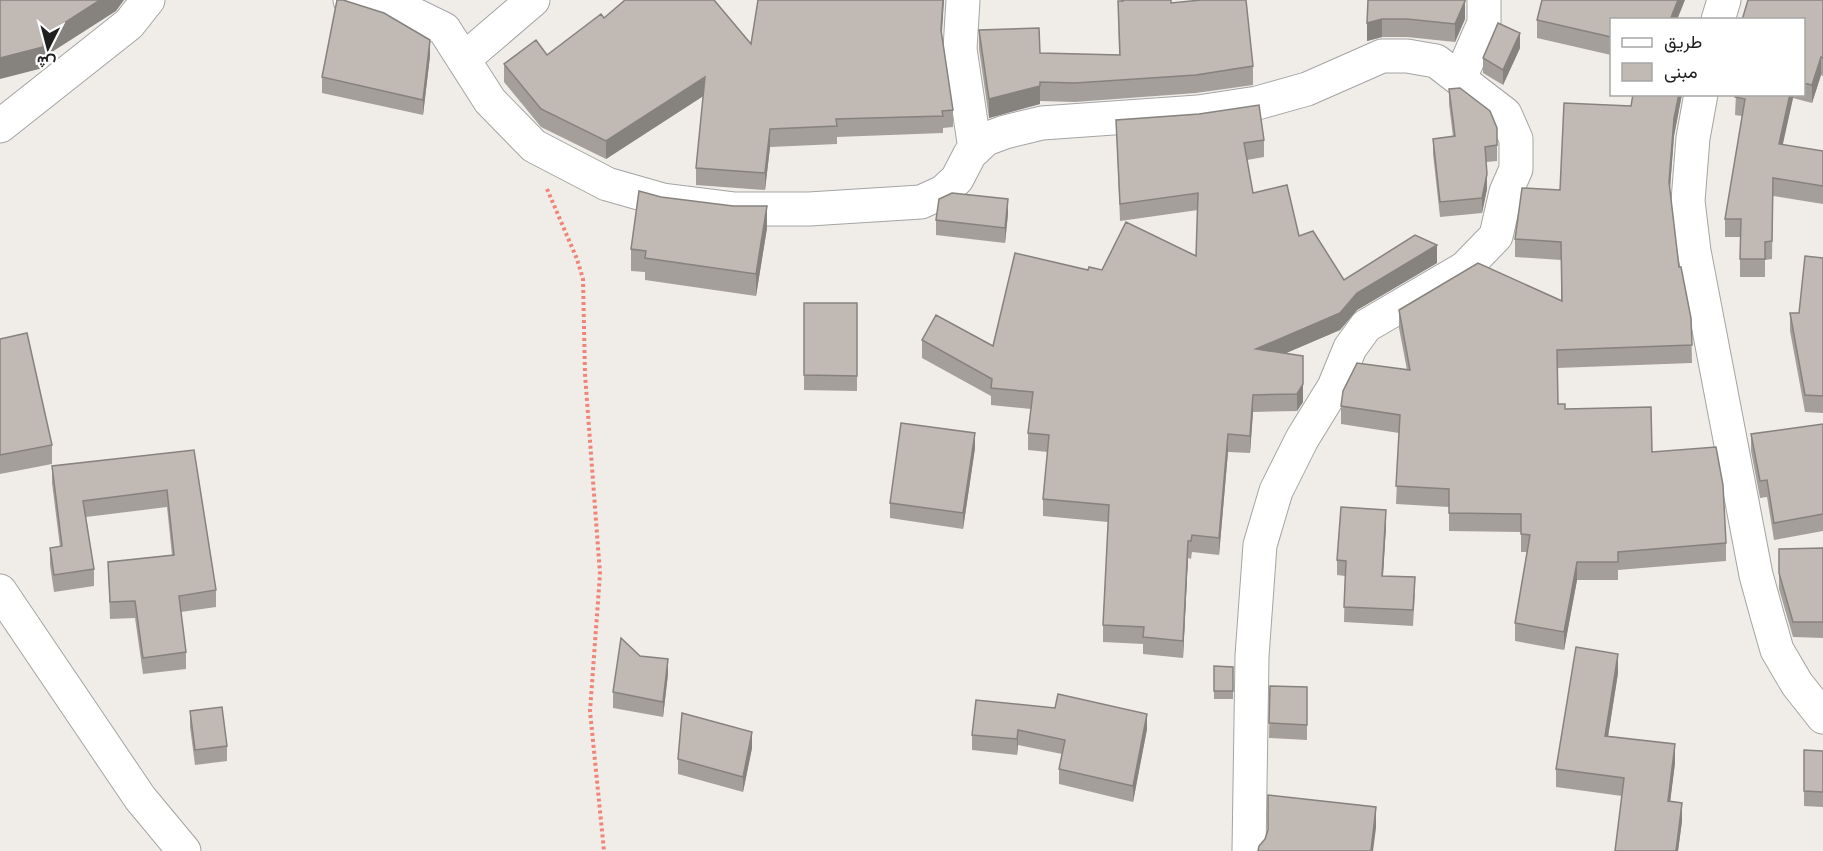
<svg xmlns="http://www.w3.org/2000/svg" width="1823" height="851" viewBox="0 0 1823 851" font-family="Karla,Vazirmatn,sans-serif">
  <style>
    .lines { fill: none; stroke-linecap: round; stroke-linejoin: round }
    .minor-casing { stroke: #a4a4a4; stroke-width: 35 }
    .path { stroke: #f08478; stroke-width: 4; stroke-dasharray: 3 3; stroke-linecap: butt }
    .minor { stroke: #fff; stroke-width: 33 }
    .wall { fill: #a59f9b }
    .shaded-wall { fill: #86827e }
    .building { fill: #c0b9b4; stroke: #86827e; stroke-width: 1.5 }
  </style>
  <rect width="100%" height="100%" fill="#f0ede8"/>
  <g class="lines">
    <g class="minor-casing">
      <path id="minor" d="M350,0L411,13L444,29L490,101L534,146L607,184L663,200L735,209H809L921,202L943,192L957,179L970,154L986,139L1005,132L1042,123L1198,112L1257,103L1307,89L1382,56H1407L1436,61L1505,114L1516,139V169L1506,192L1496,236L1465,268L1366,326L1350,348L1334,387L1302,439L1276,491L1260,545L1252,656L1249,851
        M963,0L960,49L975,149
        M1718,20L1724,0
        M464,59L533,0
        M1460,78L1484,23V0
        M1701,94L1693,138L1688,201L1694,251L1756,575L1767,615L1777,650L1797,684L1823,717
        M0,126L129,24L148,0
        M0,591L140,798L184,851"/>
    </g>
    <path class="path" d="M547,189L577,259L583,279L585,374L600,574L590,711L604,851"/>
    <use href="#minor" class="minor"/>
  </g>
  <path class="wall" d="M1121,0H1171V3L1253,66V85L1196,93L1075,102L1040,101V104L989,118L979,49V30L1040,53L1119,55L1118,1H1121Z
    M1368,0H1465V19L1455,42L1407,37H1382L1367,41Z
    M1823,0V76L1821,75L1812,103L1793,98L1782,145L1823,151V204L1773,196L1772,259L1765,260V277H1740V237H1725V219L1742,116L1735,115L1736,94H1803V20Z
    M604,18L751,44L942,36L953,110V127L943,128V133L837,137V144L770,147L765,190L696,185V168L703,96L606,159L541,127L504,82V64L547,55Z
    M1537,20H1611V55L1537,38Z
    M1520,48L1503,85L1483,73V58Z
    M430,56L423,115L322,93V77Z
    M1449,89L1497,128V161L1486,162L1487,189L1482,213L1440,217L1433,154V139L1453,137L1449,104Z
    M1633,94H1682L1674,136L1670,189L1679,267L1691,318L1692,363L1557,368L1558,404L1565,409L1652,452L1726,543V561L1618,570V580H1577L1564,650L1515,641V623L1527,552H1521V532L1449,531V507L1396,504L1399,433L1341,424V406L1407,370L1399,328V310L1561,300V260L1515,257V239L1560,190L1631,106Z
    M1116,120L1264,140V157L1247,160L1253,193L1299,236L1344,280L1437,263L1357,310L1340,330L1286,353L1303,402L1297,411L1253,412L1250,453L1228,452L1219,555L1192,552L1191,559L1188,558L1183,658L1143,654V644L1103,642V625L1108,522L1043,516V499L1048,452L1028,450V433L1031,409L991,405V396L922,358V340L993,346L1088,270H1102L1196,256L1198,210L1120,221Z
    M1008,214L1005,243L936,235V220Z
    M767,228L756,296L645,280V272L631,271V249Z
    M1823,258V413L1805,412L1790,331V313H1799Z
    M804,303H857V391L804,390Z
    M0,339L52,445V464L0,474Z
    M1823,424V531L1774,540L1767,497L1760,498L1751,451V434Z
    M975,448L963,529L890,518V503Z
    M194,450L216,590V607L181,612L186,652V669L143,674L135,618L110,619L108,562L172,555L167,507L86,517L94,569V586L54,592L50,565V548L60,547L52,483V466Z
    M1386,526L1383,576L1415,593L1413,626L1344,622L1345,576L1337,575V560Z
    M1823,548V638L1793,637L1779,589V549Z
    M640,656L668,674L663,717L613,708V692Z
    M1214,666L1233,667V699H1214Z
    M1618,673L1608,737L1675,763L1670,801L1682,821L1678,851H1615L1622,796L1556,787V769Z
    M1270,686L1307,687V740L1269,738Z
    M976,700L1147,729L1133,802L1059,784V769L1062,754L1018,745L1017,755L972,750V735Z
    M190,711L227,746V761L195,765L190,727Z
    M752,748L743,792L678,774V759Z
    M1804,750L1823,751V807L1804,806Z"/>
  <path class="shaded-wall" d="M100,0H124L116,11L44,57L43,68L0,79V58L44,36Z
    M943,0H944L941,48V30Z
    M1678,0H1685L1677,20H1670Z
    M1465,1V19L1455,42V24Z
    M1382,19V37L1367,41V23Z
    M1520,33V48L1503,85V70Z
    M430,40V56L423,115V100Z
    M1821,57V75L1812,103V85Z
    M705,77V95L606,159V141Z
    M1040,86V104L989,118V99Z
    M1679,94H1682L1674,136L1669,200V182L1674,118Z
    M1790,94H1793V98L1779,162V144Z
    M770,129V147L765,190V173Z
    M1487,174V189L1482,213V198Z
    M1008,199V214L1005,243V228Z
    M767,206V228L756,296V274Z
    M1437,245V263L1357,310L1340,330L1256,366V349L1357,293Z
    M1303,384V402L1297,411V394Z
    M1253,395V412L1250,453V436Z
    M975,433V448L963,529V513Z
    M1228,434V452L1219,555V538Z
    M1386,510V526L1382,591V576Z
    M1188,541V558L1183,658V641Z
    M1577,562V580L1564,650V632Z
    M1618,654V673L1605,755V736Z
    M668,659V674L663,717V702Z
    M1147,714V729L1133,802V786Z
    M1018,730V745L1017,755V739Z
    M752,732V748L743,792V777Z
    M1675,744V763L1668,819V801Z
    M1682,803V821L1678,851H1676Z
    M1376,807V828L1373,851H1371Z"/>
  <path class="building" d="M0,0H100L44,36L43,47L0,58Z
    M337,0H343L384,13L430,40L423,100L322,77Z
    M625,0H714L751,44L758,0H943L941,30L953,110L942,111L943,116L836,119L837,126L770,129L765,173L696,168L705,77L606,141L541,109L504,64L536,40L547,55L601,14L604,18Z
    M1123,0H1171V3L1201,0H1246L1253,66L1196,75L1075,83L1040,82V86L989,99L979,30L1039,28L1040,53L1120,55L1118,1H1123Z
    M1368,0H1465V1L1455,24L1407,19H1382L1367,23Z
    M1542,0H1678L1670,20H1611V37L1537,20Z
    M1748,0H1823V58L1821,57L1812,85L1803,83V20H1742Z
    M1498,23L1520,33L1503,70L1483,58Z
    M1460,88L1490,111L1497,128V145L1485,147L1487,174L1482,198L1440,202L1433,139L1455,136L1449,89Z
    M1633,94H1679L1674,118L1669,182L1679,267H1681L1691,318L1692,345L1557,350L1558,404H1565V409L1651,407L1652,452L1716,447L1723,485L1726,543L1618,552V562H1577L1564,632L1515,623L1530,535L1521,534V514L1449,513V489L1396,486L1400,415L1341,406L1343,391L1357,363L1410,370L1399,310L1478,263L1562,301L1561,242L1515,239L1522,188L1560,190L1564,103L1631,106Z
    M1736,94H1790L1779,144L1823,151V186L1773,178L1772,241L1765,242V259H1740L1741,219H1725L1745,99L1735,97Z
    M1259,105L1264,140L1244,143L1253,193L1287,185L1299,236L1313,231L1344,280L1415,235L1437,245L1357,293L1340,313L1256,349L1303,356V384L1297,394L1253,395L1250,436L1228,434L1219,538L1192,535L1191,541H1188L1183,641L1143,637L1144,627L1103,625L1109,505L1043,499L1049,435L1028,433L1033,392L991,388L992,379L922,340L936,315L993,346L1015,253L1088,270L1089,267L1102,270L1126,222L1196,256L1198,193L1120,204L1116,120L1199,114Z
    M639,191L661,197L733,206H767L756,274L645,258L646,251L631,249Z
    M952,193L1008,199L1005,228L936,220L939,199Z
    M1805,256L1823,258V396L1805,395L1790,313H1799Z
    M804,303H857V376L804,375Z
    M27,333L52,445L0,455V339Z
    M901,423L975,433L963,513L890,503Z
    M1823,424V514L1774,523L1767,480L1760,481L1751,434Z
    M194,450L216,590L179,596L186,652L143,658L135,601L110,602L108,562L174,555L167,490L83,501L94,569L54,575L50,548L62,546L52,466Z
    M1341,507L1386,510L1382,576L1415,577L1413,610L1344,607L1346,561L1337,560Z
    M1823,548V622H1793L1779,573V549Z
    M621,638L640,656L668,659L663,702L613,692Z
    M1576,647L1618,654L1605,736L1675,744L1668,801L1682,803L1676,851H1615L1624,778L1556,769Z
    M1214,666L1233,667V691H1214Z
    M1270,686L1307,687V725L1269,723Z
    M1058,694L1147,714L1133,786L1059,769L1065,740L1018,730L1017,739L972,735L976,700L1055,708Z
    M222,707L227,746L195,750L190,711Z
    M682,713L752,732L743,777L678,759Z
    M1804,750L1823,751V792L1804,791Z
    M1268,795L1376,807L1371,851H1258L1259,846L1265,839L1268,830Z"/>
  <rect x="1610" y="18" width="195" height="78" fill="#ffffff" stroke="#a6a6a6" stroke-width="1.5"/>
  <rect x="1622" y="38" width="30" height="9" fill="#ffffff" stroke="#a6a6a6" stroke-width="1.5"/>
  <text x="1664" y="48" font-size="18" fill="#202020">طريق</text>
  <rect x="1622" y="63" width="30" height="18" fill="#c0b9b4" stroke="#a6a6a6" stroke-width="1.5"/>
  <text x="1664" y="78" font-size="18" fill="#202020">مبنى</text>
  <g transform="translate(48 48) rotate(186)" stroke="#ffffff" stroke-width="4.5" paint-order="stroke">
  <path d="M0-4.5L10 22L0 15L-10 22Z" fill="#202020"/>
  <text y="-9" font-size="16" font-weight="bold" text-anchor="middle" fill="#202020">ش</text>
  </g>
</svg>
